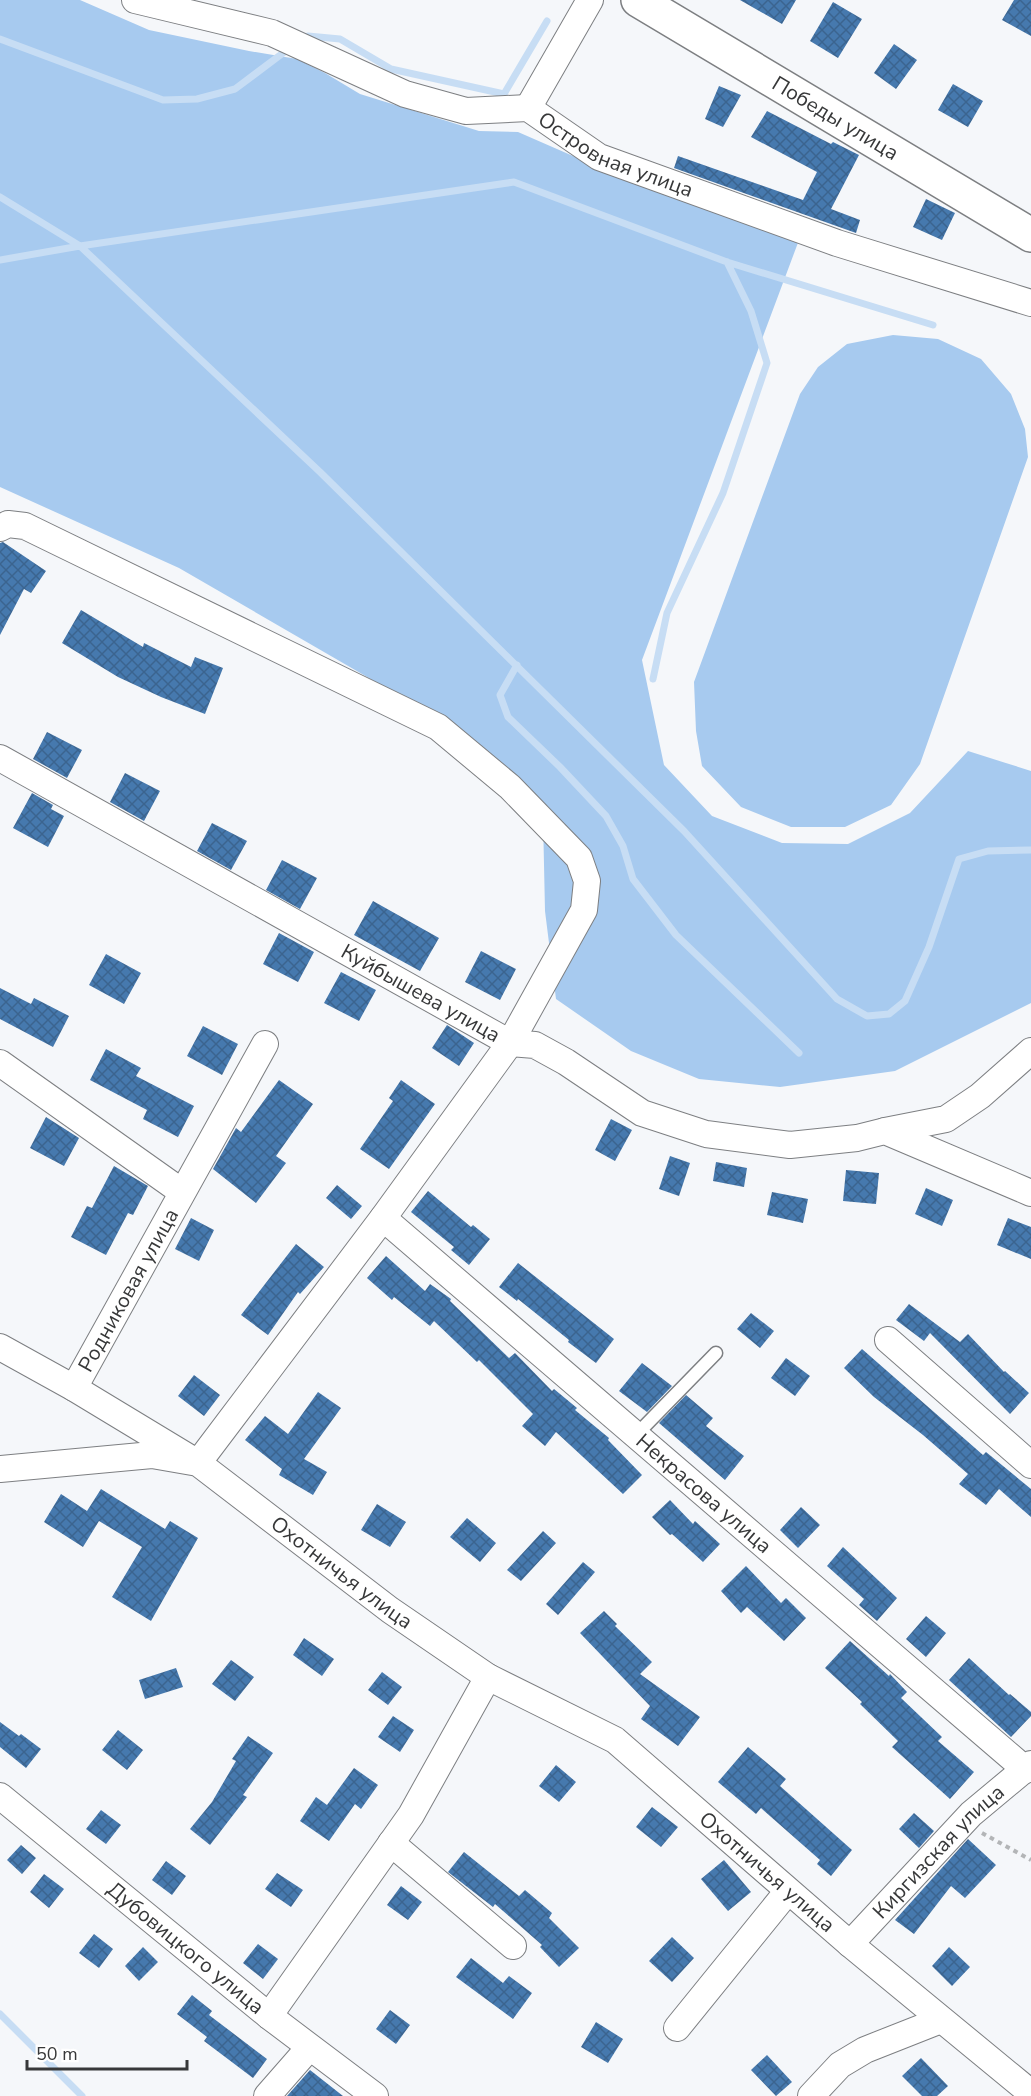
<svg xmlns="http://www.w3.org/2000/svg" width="1031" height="2096" viewBox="0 0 1031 2096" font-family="'Nunito Sans',sans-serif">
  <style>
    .green { fill: #a7caef }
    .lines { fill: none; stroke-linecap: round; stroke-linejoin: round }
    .stream { stroke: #c7ddf4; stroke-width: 7 }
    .building { fill: url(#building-cross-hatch) }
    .lane-casing { stroke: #7d7f82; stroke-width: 15 }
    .street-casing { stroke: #7d7f82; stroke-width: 28 }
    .secondary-casing { stroke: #7d7f82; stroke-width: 36 }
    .path { stroke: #b3b5b7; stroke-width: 4; stroke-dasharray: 4.5 4.5; stroke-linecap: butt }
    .lane { stroke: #fff; stroke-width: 12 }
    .street { stroke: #fff; stroke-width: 26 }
    .secondary { stroke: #fff; stroke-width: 33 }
    .labels { text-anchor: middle; stroke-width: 6; stroke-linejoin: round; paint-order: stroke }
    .street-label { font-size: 21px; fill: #373839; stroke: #fff }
  </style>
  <defs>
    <pattern id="building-cross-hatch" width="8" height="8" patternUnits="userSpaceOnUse" patternTransform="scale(1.5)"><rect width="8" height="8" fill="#4679ae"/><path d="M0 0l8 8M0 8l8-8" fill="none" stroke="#3b648f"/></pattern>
  </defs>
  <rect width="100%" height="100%" fill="#f5f7fa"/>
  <path class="green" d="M0,0H80L149,30L249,51L297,59L325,73L360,94L479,131L518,132L628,180L802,232L642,660L664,765L712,816L782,843L848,844L910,813L968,751L1031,771V1003L895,1071L780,1087L699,1079L631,1051L556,999L545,911L543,818L438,718L179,568L0,487Z
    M893,335L938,339L981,359L1011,394L1025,429L1028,457L920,764L891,805L845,827H791L741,807L702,766L696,731L694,682L800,394L818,367L847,344Z"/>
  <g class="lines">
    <path class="stream" d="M0,39L163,100L197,99L235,89L291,47
      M303,40L308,36L340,39L391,69L504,94L547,21
      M0,197L80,246L320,472L684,831L837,999L867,1016L889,1014L905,1001L929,947L959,859L988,851L1031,850
      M0,260L80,246L514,182L727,262L933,325
      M517,665L500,695L508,717L560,767L606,816L623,846L633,879L676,935L799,1053
      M653,679L667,613L723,493L767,363L751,311L727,262
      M0,2014L82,2096"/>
  </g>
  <path class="building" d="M740,0H796L782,24Z
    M1014,0H1031V36L1002,20Z
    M833,2L862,19L838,58L810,41Z
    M894,44L917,60L896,89L874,73Z
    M953,84L983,101L968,127L938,110Z
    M719,86L741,95L723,127L705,119Z
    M767,111L831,144L833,142L859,155L831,209L860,220L856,233L674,168L678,156L803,200L817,172L751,137Z
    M926,199L955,213L942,240L913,227Z
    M3,542L46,571L31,593L24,589L0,635V543Z
    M81,610L143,647L144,643L191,667L195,657L223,668L205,714L161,697L118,677L62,643Z
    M47,732L82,750L67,778L33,759Z
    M125,773L160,791L144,821L110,802Z
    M32,793L53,805L51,809L64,816L48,847L13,828Z
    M212,823L247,841L231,870L197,851Z
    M282,860L317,878L300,909L266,890Z
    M373,901L439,938L420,971L354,935Z
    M279,933L314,952L298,982L263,964Z
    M481,951L516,969L500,1000L465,982Z
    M106,954L141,973L124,1004L89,985Z
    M341,972L376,990L359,1021L324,1003Z
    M0,988L31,1004L34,998L69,1016L53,1047L0,1019Z
    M447,1025L474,1043L459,1066L432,1048Z
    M203,1026L238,1044L222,1075L187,1056Z
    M106,1049L141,1068L136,1076L194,1106L178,1137L143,1119L147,1110L90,1080Z
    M279,1080L313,1104L276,1156L286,1163L256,1203L213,1169L236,1128L241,1132Z
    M401,1080L435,1104L389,1169L360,1149L393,1101L389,1098Z
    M46,1117L79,1138L64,1166L30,1148Z
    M611,1119L632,1130L615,1161L595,1150Z
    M670,1156L690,1163L679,1196L659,1189Z
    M716,1162L747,1168L744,1187L713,1181Z
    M114,1166L148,1186L133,1215L128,1213L106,1255L71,1237L87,1206L92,1208Z
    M846,1170L879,1173L876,1204L843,1201Z
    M337,1185L362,1206L351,1219L326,1198Z
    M926,1188L953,1200L942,1226L915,1214Z
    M428,1191L471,1227L473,1225L490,1239L469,1265L451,1250L454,1247L411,1212Z
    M772,1192L808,1199L803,1223L767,1215Z
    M191,1218L214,1230L199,1261L175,1249Z
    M1008,1218L1031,1227V1259L997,1245Z
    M296,1244L324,1267L300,1294L298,1292L268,1335L241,1315Z
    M386,1256L425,1291L430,1284L451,1299L450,1301L509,1358L515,1353L552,1391L554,1389L577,1408L575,1410L609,1438L608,1440L642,1475L623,1494L556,1432L545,1446L522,1426L533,1414L479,1360L477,1362L434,1321L430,1326L394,1297L392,1300L367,1278Z
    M518,1263L614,1339L596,1363L568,1342L569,1340L518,1299L517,1301L499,1287Z
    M909,1304L960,1342L968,1334L1004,1372L1005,1371L1029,1393L1010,1414L930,1333L924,1341L896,1320Z
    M751,1313L774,1331L760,1348L737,1329Z
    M862,1349L983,1455L986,1452L1031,1489V1517L999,1489L986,1505L959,1484L968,1474L923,1435L874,1397L844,1368Z
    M786,1358L810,1376L795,1396L771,1378Z
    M642,1363L672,1386L647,1412L619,1391Z
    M194,1375L220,1395L204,1416L178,1396Z
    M318,1392L341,1408L304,1459L327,1472L313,1495L279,1475L282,1469L245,1440L265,1416L288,1434Z
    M686,1395L713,1418L706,1426L744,1456L725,1480L659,1423Z
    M101,1489L165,1529L170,1521L198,1538L151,1621L112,1597L142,1547L99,1521L83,1547L44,1522L61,1494L87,1511Z
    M670,1500L693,1524L695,1521L720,1544L703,1562L672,1534L670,1535L652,1517Z
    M377,1504L406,1522L390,1547L361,1530Z
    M801,1507L820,1525L798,1548L780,1530Z
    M467,1518L496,1543L480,1562L450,1537Z
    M543,1531L556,1543L521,1581L507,1570Z
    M843,1547L897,1598L877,1621L859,1605L864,1599L827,1566Z
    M583,1562L595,1572L558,1615L546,1604Z
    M746,1566L781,1603L786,1598L806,1618L784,1641L747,1607L741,1613L721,1591Z
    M604,1611L617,1624L615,1626L652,1662L640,1674L700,1717L678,1746L641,1719L650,1706L580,1633Z
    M926,1616L946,1633L926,1657L906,1639Z
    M304,1638L334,1659L322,1676L293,1655Z
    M850,1641L889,1676L890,1674L907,1692L901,1698L942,1737L938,1741L974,1772L950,1799L892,1747L898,1741L860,1704L862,1702L825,1668Z
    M969,1658L1009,1695L1010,1694L1031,1712V1716L1011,1737L949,1680Z
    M231,1660L254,1677L235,1701L212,1684Z
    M176,1668L183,1687L145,1699L139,1680Z
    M382,1672L402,1687L388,1705L368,1690Z
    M393,1716L414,1730L400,1752L378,1737Z
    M0,1722L19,1736L21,1734L41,1749L26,1768L0,1747Z
    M118,1730L143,1750L127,1770L102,1750Z
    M248,1736L273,1753L243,1795L247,1797L210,1845L190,1829L212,1802L236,1761L232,1759Z
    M748,1747L786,1779L780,1786L852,1850L831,1876L817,1864L820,1860L761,1808L756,1814L718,1782Z
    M556,1765L576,1782L559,1802L539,1786Z
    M354,1768L378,1785L361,1809L355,1804L329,1841L300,1821L316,1797L327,1805Z
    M652,1807L678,1827L661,1847L636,1827Z
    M101,1810L121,1825L106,1844L86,1829Z
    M914,1813L934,1831L919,1848L899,1829Z
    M968,1839L996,1865L965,1898L951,1886L914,1934L895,1920Z
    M21,1845L36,1858L22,1874L7,1860Z
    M464,1852L519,1896L525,1890L552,1913L549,1918L579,1948L559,1967L540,1947L542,1945L495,1904L493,1907L448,1872Z
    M724,1860L751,1892L728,1911L701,1879Z
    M166,1861L186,1876L172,1895L152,1880Z
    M277,1873L303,1890L291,1907L265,1889Z
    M44,1874L64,1889L49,1908L30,1892Z
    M401,1886L422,1902L408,1920L387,1905Z
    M94,1934L113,1949L99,1968L79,1953Z
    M672,1937L694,1958L672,1982L649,1961Z
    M258,1944L278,1959L263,1979L243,1963Z
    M143,1947L158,1962L139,1981L125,1966Z
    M949,1947L970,1967L952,1986L932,1966Z
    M471,1958L503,1983L509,1976L532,1993L513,2019L456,1977Z
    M192,1995L212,2011L209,2015L267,2059L253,2078L204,2041L207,2037L177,2014Z
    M390,2010L410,2025L396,2044L376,2029Z
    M596,2022L623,2039L608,2063L581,2047Z
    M767,2055L792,2082L776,2096L751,2070Z
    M921,2058L948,2086L937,2096H922L902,2076Z
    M310,2070L343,2096H287Z"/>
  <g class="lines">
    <g class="lane-casing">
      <path id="lane" d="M636,1435L716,1353"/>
    </g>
    <g class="street-casing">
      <g id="street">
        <path id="s1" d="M135,0L272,33L405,94L466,111L528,108L599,157L837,243L1031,303"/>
        <path d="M528,108L590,0"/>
        <path d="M0,528L8,524L25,526L438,727L510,787L579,858L587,881L584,910L510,1043L383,1218L198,1463L74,1388L0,1347"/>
        <path id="s2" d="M0,758L510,1043L535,1045L566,1062L642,1113L706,1134L790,1145L857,1138L885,1131L1031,1193"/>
        <path d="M0,1063L182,1192"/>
        <path d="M885,1131L946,1119L980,1096L1031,1051"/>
        <path id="s3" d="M383,1218L1026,1770"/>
        <path d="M888,1340L1031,1465"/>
        <path id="s4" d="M74,1388L265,1044"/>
        <path id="s5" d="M0,1469L152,1455L198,1463L390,1610L488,1677L615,1740L850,1944L1031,2093"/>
        <path id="s6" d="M0,1796L269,2016L375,2096"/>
        <path d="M391,1843L513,1946"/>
        <path id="s7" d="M850,1944L971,1814L1031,1764"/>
        <path d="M269,2016L411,1815L488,1677"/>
        <path d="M677,2028L788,1891"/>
        <path d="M267,2096L309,2048"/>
        <path d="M811,2096L840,2065L865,2050L941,2020"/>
      </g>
    </g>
    <g class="secondary-casing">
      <g id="secondary">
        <path id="s8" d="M638,0L1031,235"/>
      </g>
    </g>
    <path class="path" d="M982,1833L1031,1860"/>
    <use href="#lane" class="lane"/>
    <use href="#street" class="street"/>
    <use href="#secondary" class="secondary"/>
  </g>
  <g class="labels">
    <g class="street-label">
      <text dy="7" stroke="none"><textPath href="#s8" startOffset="230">Победы улица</textPath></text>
      <text dy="7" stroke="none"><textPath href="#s1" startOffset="513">Островная улица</textPath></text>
      <text dy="7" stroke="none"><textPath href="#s2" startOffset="482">Куйбышева улица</textPath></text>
      <text dy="7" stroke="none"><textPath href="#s4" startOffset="112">Родниковая улица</textPath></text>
      <text dy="7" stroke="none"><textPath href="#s3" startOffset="423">Некрасова улица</textPath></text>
      <text dy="7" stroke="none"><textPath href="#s5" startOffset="380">Охотничья улица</textPath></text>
      <text dy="7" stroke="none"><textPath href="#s7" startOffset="128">Киргизская улица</textPath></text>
      <text dy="7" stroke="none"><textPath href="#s5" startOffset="903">Охотничья улица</textPath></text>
      <text dy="7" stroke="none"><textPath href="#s6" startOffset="240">Дубовицкого улица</textPath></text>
    </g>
  </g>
  <path d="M27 2060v9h160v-9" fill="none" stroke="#373839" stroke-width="3"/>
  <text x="36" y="2060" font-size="18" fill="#373839" stroke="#ffffff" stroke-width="4.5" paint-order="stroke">50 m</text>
</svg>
